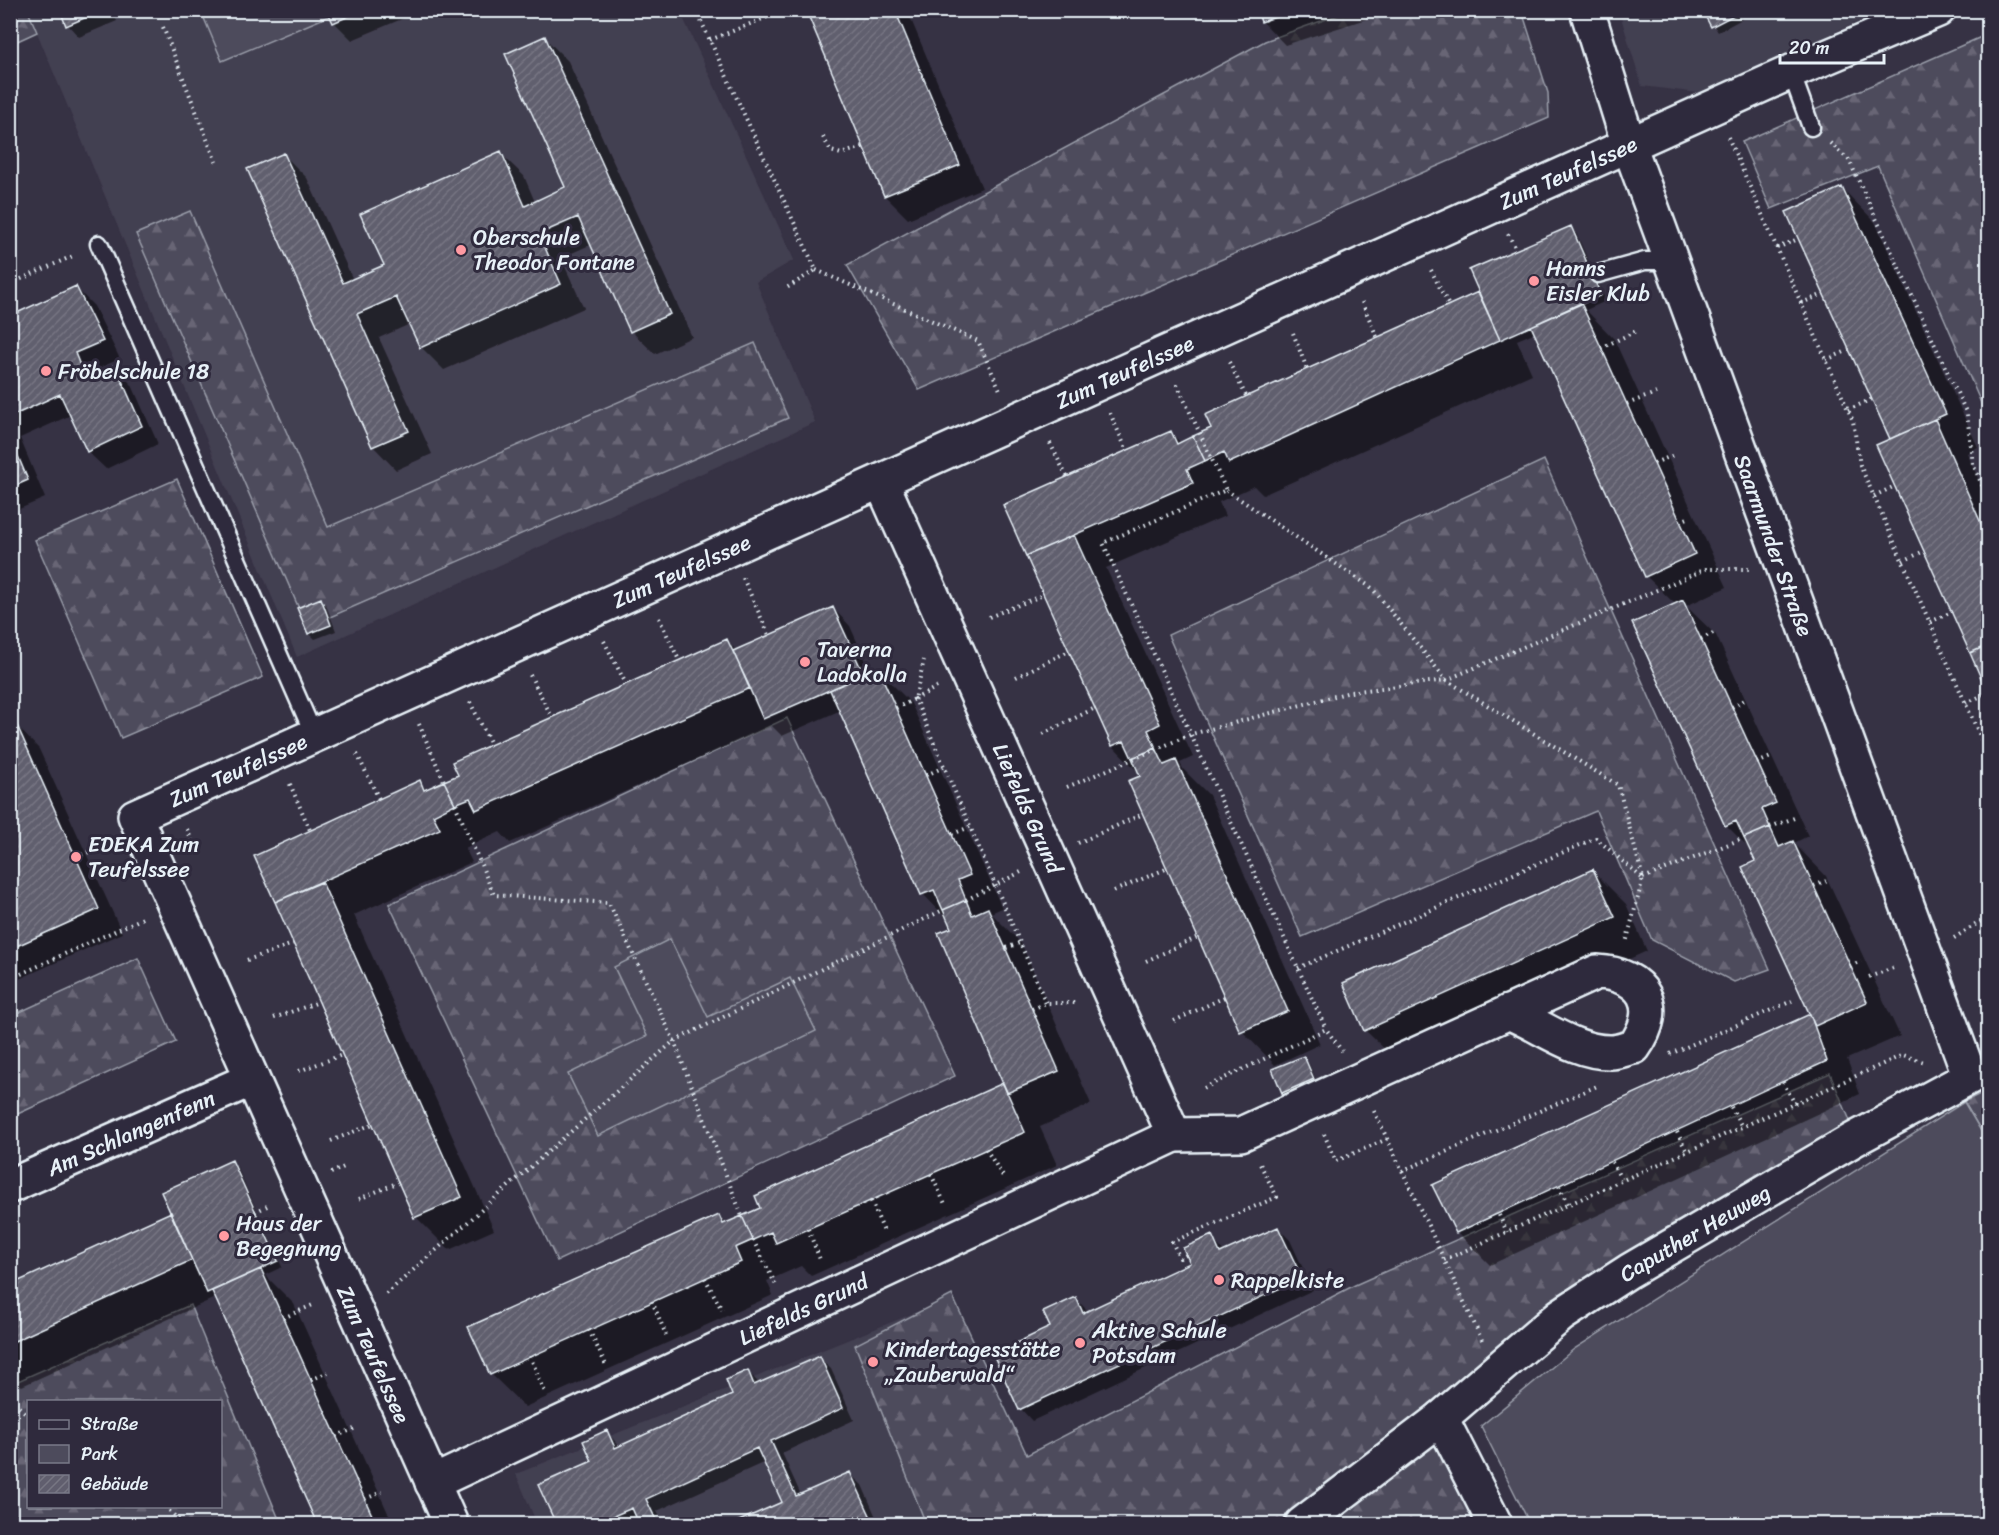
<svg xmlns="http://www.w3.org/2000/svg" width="1999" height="1535" viewBox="0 0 1999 1535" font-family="Sriracha,sans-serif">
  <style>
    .built { fill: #433f51 }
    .forest { fill: url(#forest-firs); stroke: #9a9eaa; stroke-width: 1.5; fill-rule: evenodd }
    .park { fill: #4d4b5c; stroke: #9a9eaa; stroke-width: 1.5 }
    .shadow { fill: #0007 }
    .building { fill: url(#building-hatch); stroke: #e8f1f8; stroke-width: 1.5 }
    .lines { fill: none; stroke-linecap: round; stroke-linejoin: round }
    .service-casing { stroke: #e8f1f8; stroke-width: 21 }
    .minor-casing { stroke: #e8f1f8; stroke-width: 38 }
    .path { stroke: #e8f1f8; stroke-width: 4; stroke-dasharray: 1.5 4.5; stroke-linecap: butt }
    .service { stroke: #2f2a3d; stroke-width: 16 }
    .minor { stroke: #2f2a3d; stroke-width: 33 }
    .poi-dot { fill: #ff9aa2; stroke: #2f2a3d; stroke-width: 2 }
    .labels { text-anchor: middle; stroke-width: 6; stroke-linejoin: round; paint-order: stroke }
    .street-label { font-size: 22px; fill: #e8f1f8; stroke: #2f2a3d }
    .poi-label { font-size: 22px; fill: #e8f1f8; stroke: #2f2a3d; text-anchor: start }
  </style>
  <defs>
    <pattern id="forest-firs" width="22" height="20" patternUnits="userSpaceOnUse" patternTransform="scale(1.5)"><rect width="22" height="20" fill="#4d4b5c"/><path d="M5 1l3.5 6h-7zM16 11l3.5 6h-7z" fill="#676574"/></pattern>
    <pattern id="building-hatch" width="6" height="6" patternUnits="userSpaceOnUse" patternTransform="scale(1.5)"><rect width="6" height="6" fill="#605e6e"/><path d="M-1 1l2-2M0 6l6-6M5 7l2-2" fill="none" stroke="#777683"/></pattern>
  </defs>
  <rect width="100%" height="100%" fill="#363244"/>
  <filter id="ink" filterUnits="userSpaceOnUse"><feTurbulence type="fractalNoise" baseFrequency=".0167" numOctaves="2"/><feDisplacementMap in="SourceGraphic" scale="12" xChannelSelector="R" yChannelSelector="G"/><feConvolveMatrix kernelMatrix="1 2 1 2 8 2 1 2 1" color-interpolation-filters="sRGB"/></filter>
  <g filter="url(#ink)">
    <path class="built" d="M28,11H680L794,260L756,282L815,422L297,657Z
      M1619,11H1882L1699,93L1642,86Z
      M929,1307L1019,1524H537L516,1474Z"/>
    <path class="forest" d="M1352,10L1522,11L1548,93L1549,118L919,390L847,265L1265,41Z
      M10,11H28L37,32L11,44Z
      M1988,34V419L1878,166L1771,209L1742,142Z
      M190,211L328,527L755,343L788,418L307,627L136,234Z
      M1544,460L1770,969L1734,982L1652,940L1596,811L1302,937L1168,635Z
      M177,479L263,677L121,738L35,540Z
      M787,718L955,1076L557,1261L389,904Z
      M138,958L176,1042L11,1117V1016Z
      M1830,1073L1851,1123L1449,1393L1475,1524H926L855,1345L952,1295L1027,1455L1355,1285Z
      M1988,1090V1143L1964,1102Z
      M190,1305L281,1524H11V1384ZM28,1402H220V1506H28Z"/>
    <path class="park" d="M327,11L329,16L222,61L201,11Z
      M670,939L708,1017L790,978L816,1031L598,1136L568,1074L647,1036L614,967Z
      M1964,1102L1988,1143V1524H1806L1805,1522L1799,1524H1530L1481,1426L1574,1349Z"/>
    <path class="shadow" d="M61,10H120L113,13L117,21L79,37L68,25Z
      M329,10H423L352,40L334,22Z
      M807,10H907L982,188L908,219L885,196Z
      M1258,10H1363L1366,19L1285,45L1262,21Z
      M1704,10H1738L1742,19L1718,32Z
      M545,38L568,61L692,337L655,354L631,331L592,244L561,258L584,308L444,370L421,347L410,324L379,338L432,454L396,470L373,446L284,155L307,178L353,280L386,266L500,153L524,176L535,202L567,188Z
      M1842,188L1875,222L1978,447L1967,453L1988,501V694L1878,446L1892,440Z
      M1571,228L1576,233L1606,301L1586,310L1614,339L1727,587L1686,606L1716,635L1808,836L1794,843L1796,845L1826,876L1900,1036L1847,1059L1860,1094L1490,1265L1457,1232L1812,1015L1757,862L1751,850L1726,825L1676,605L1646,576L1536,332L1517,340L1532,374L1263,495L1254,486L1219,502L1225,516L1106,568L1193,757L1180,763L1183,769L1209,795L1320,1044L1275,1065L1242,1031L1130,782L1142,776L1113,746L1005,506L1171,433L1181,443L1478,294L1483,299Z
      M76,288L94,306L120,359L92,371L94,375L114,367L132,385L158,444L106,469L88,452L71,415L20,438L45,498L10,513V317Z
      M320,600L326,605L336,631L315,639L309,633Z
      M833,608L850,626L871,673L878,670L911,703L1002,908L991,913L1021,943L1091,1104L1040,1127L1057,1165L811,1276L801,1266L767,1281L773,1295L525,1407L491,1374L718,1216L726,1224L762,1208L1005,1084L949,921L923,894L841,710L782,736L772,726L510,843L500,832L465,848L472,862L354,915L494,1230L449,1250L416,1217L256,856L419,782L427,790L460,776L727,641L737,651Z
      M16,725L39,749L122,933L10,983V727Z
      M1593,871L1626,904L1647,951L1399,1063L1365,1030Z
      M1304,1058L1309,1064L1318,1085L1288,1097L1283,1092Z
      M231,1162L237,1167L282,1267L265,1275L294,1304L393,1524H318L217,1297L22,1386L10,1378V1287L173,1213Z
      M1278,1228L1290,1240L1313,1290L1032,1421L1021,1409L1052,1328L1076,1299L1089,1312L1192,1264L1211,1237L1225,1253Z
      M819,1357L831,1369L854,1420L782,1453L801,1495L850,1474L862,1485L879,1524H735L784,1502L765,1462L657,1511L663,1524H641L640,1521L632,1524H557L540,1486L594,1462L607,1432L620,1447L734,1395L748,1372L760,1384Z"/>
    <path class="building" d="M60,10H103L66,26Z
      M327,10H363L333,23Z
      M806,10H895L960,165L884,196Z
      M1257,10H1297L1261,22Z
      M1702,10H1737L1738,13L1711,27Z
      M545,36L670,314L630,332L578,217L539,234L561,284L420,348L396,297L357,314L409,431L372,447L247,169L284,153L343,283L384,265L360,214L501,151L525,206L565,187L505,54Z
      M1842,187L1946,414L1890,439L1786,212Z
      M1571,226L1601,295L1500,340L1469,270Z
      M76,286L103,341L75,353L85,378L115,365L142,426L87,452L60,394L10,417V316Z
      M1478,292L1500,340L1229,463L1224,452L1205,461L1193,436L1211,428L1205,415Z
      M1581,303L1695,554L1645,577L1531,326Z
      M1935,419L1988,539V645L1970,653L1876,445Z
      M1171,431L1177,444L1193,436L1205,461L1187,469L1193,483L1026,556L1003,505Z
      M10,437L28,480L10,488Z
      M1074,535L1160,724L1148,730L1156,748L1132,758L1124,741L1112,746L1026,556Z
      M321,598L331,625L308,634L297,608Z
      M1683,600L1776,803L1762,809L1770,827L1744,838L1736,821L1725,826L1632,623Z
      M833,607L864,675L763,719L733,651Z
      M727,639L750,688L476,810L470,798L455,804L444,781L458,775L452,762Z
      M1988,645V694L1970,653Z
      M878,668L970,875L958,880L966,900L943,910L934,890L921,895L830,690Z
      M16,723L99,909L10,949V726Z
      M1156,748L1164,765L1176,760L1288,1011L1240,1032L1128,781L1140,776L1132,758Z
      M420,780L424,790L444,781L455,804L433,815L440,829L275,902L254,856Z
      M1770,827L1779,847L1793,841L1867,1002L1815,1026L1742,867L1755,861L1744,838Z
      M1593,869L1615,917L1364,1031L1343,983Z
      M322,882L462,1197L414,1218L275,902Z
      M966,900L972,915L988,908L1059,1071L1007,1093L938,933L951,928L943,910Z
      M1810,1014L1827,1061L1456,1233L1432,1185Z
      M1304,1056L1314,1079L1282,1093L1272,1069Z
      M1003,1083L1025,1132L776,1243L771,1232L753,1240L742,1216L760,1208L755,1196Z
      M232,1160L278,1261L207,1293L161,1192Z
      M171,1212L192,1260L10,1343V1285Z
      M719,1215L723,1224L742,1216L753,1240L735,1248L741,1262L490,1375L468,1327Z
      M1278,1227L1302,1278L1019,1410L993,1354L1050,1327L1043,1312L1076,1297L1083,1313L1190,1263L1183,1248L1212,1235L1220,1253Z
      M261,1269L311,1380L376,1524H317L212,1291Z
      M820,1356L843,1408L771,1441L796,1496L850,1472L874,1524H732L782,1502L757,1448L646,1499L658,1524H639L632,1508L595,1524H556L538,1485L592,1461L583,1441L607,1430L615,1448L732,1395L726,1380L748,1370L754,1385Z"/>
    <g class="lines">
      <g class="service-casing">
        <path id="service" d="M1791,72L1811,127
          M99,244L314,735
          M1598,274L1645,261H1671"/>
      </g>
      <g class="minor-casing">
        <g id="minor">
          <path d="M1174,1135L1241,1134L1597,972C1644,974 1663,1007 1634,1047C1627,1048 1619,1052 1611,1052C1575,1053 1541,1025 1508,1012"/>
          <path id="s1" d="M10,1186L252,1079"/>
          <path d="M1441,1418L1495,1524"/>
          <path id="s2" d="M432,1483L1174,1135L881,481"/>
          <path id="s3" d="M451,1524L135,816L1791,72L1938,10"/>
          <path id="s4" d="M1302,1524L1441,1418L1561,1315L1629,1271L1853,1140L1970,1077L1629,145L1587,10"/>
        </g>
      </g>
      <path class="path" d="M696,10L816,270L785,289
        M163,27L216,162
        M710,40L770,16
        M823,137L831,151L841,154L863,147
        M1728,137L1853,421L1860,465L1988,754
        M1830,143L1849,160L1967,414L1973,464L1988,499
        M1508,234L1516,249
        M1777,248L1798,239
        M816,270L978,341L1000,390
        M1431,270L1448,304
        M10,284L75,255
        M1362,302L1377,337
        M1801,303L1824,294
        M1293,333L1307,369
        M1601,348L1638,330
        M1826,360L1849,350
        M1229,362L1246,396
        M1177,384L1226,490L1103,543L1326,1029
        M1627,404L1656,393
        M1848,410L1872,399
        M1110,413L1127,451
        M1050,443L1067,477
        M1654,463L1674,455
        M1226,490L1372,588L1446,680L1618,785L1643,878L1626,943
        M1874,496L1895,486
        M1680,521L1691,517
        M1903,561L1924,551
        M743,578L769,635
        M989,617L1043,595
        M659,618L679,660
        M1930,622L1952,612
        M1701,639L1715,632
        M604,641L626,684
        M530,675L552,717
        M1016,677L1069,651
        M937,687L915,699L1046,1003
        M470,702L491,744
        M1966,703L1988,693
        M1732,707L1745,700
        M896,708L915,699L924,660
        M419,724L444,781
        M1043,734L1095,708
        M357,754L379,799
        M1757,763L1771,757
        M926,775L944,767
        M290,784L310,830
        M1067,787L1192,734L1350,692L1446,680L1706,569H1749
        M455,804L494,895L609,903L674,1041L742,1216
        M1770,827L1797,817
        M187,829L198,856
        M952,834L970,827
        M1078,843L1143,814
        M76,857L110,844
        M1643,878L1744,838
        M1814,886L1826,881
        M1114,891L1168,868
        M966,900L1021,872
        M1954,938L1988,917
        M1006,948L1020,943
        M247,960L293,944
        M1146,961L1198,937
        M1850,966L1861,961
        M1298,968L1596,838L1642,878
        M1869,977L1893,968
        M10,979L143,918
        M1032,1009L1046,1003H1078
        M274,1018L319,1002
        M1174,1021L1225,997
        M1670,1054L1792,1001
        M299,1071L342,1055
        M1783,1082L1795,1104
        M1204,1088L1326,1029L1342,1051
        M1731,1107L1742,1127
        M1374,1111L1482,1340
        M1677,1132L1687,1152
        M1324,1134L1336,1161L1387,1139
        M331,1141L373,1124
        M986,1149L1004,1178
        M1612,1162L1622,1181
        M1402,1171L1597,1086
        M331,1173L344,1167
        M931,1174L946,1206
        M1559,1186L1568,1205
        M359,1199L399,1182
        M871,1201L885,1234
        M255,1212L271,1204
        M1499,1215L1507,1232
        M808,1229L821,1262
        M753,1240L776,1285
        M1186,1255L1180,1258L1172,1242L1277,1197L1259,1162
        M1444,1260L1903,1055L1924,1062
        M705,1278L722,1310
        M386,1294L674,1041L943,910
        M652,1301L666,1335
        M283,1318L315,1304
        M589,1330L606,1365
        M530,1356L545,1392
        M311,1380L328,1372
        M10,1399L28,1415
        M336,1436L354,1429
        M365,1499L382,1492
        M165,1506L183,1524
        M1978,1524L1988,1520"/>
      <use href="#service" class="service"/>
      <use href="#minor" class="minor"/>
    </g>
  </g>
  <g class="poi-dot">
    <circle cx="461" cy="250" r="6"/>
    <circle cx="1534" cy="281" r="6"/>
    <circle cx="46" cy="371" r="6"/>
    <circle cx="805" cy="662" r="6"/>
    <circle cx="76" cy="857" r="6"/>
    <circle cx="224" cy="1236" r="6"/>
    <circle cx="1219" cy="1280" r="6"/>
    <circle cx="1080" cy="1343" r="6"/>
    <circle cx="873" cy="1362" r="6"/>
  </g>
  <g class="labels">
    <g class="street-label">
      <text dy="8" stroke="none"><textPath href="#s3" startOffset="2346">Zum Teufelssee</textPath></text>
      <text dy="8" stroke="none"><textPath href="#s3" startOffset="1860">Zum Teufelssee</textPath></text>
      <text transform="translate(1774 545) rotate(70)" y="8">Saarmunder Straße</text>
      <text dy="8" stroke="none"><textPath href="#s3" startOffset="1374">Zum Teufelssee</textPath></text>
      <text dy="8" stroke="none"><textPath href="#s3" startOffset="888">Zum Teufelssee</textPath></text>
      <text transform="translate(1028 808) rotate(66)" y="8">Liefelds Grund</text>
      <text dy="8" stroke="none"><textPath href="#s1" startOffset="132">Am Schlangenfenn</textPath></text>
      <text dy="8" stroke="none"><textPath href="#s4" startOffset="490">Caputher Heuweg</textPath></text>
      <text dy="8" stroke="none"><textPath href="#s2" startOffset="410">Liefelds Grund</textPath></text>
      <text transform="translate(374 1354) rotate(66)" y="8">Zum Teufelssee</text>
    </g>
    <g class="poi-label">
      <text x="473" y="245">Oberschule<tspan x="473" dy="25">Theodor Fontane</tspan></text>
      <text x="1546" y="276">Hanns<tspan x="1546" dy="25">Eisler Klub</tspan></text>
      <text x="58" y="379">Fröbelschule 18</text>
      <text x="817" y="657">Taverna<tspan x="817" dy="25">Ladokolla</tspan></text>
      <text x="88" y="852">EDEKA Zum<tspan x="88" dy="25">Teufelssee</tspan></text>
      <text x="236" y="1231">Haus der<tspan x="236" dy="25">Begegnung</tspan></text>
      <text x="1231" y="1288">Rappelkiste</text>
      <text x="1092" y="1338">Aktive Schule<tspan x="1092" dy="25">Potsdam</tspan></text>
      <text x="885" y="1357">Kindertagesstätte<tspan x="885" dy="25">„Zauberwald“</tspan></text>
    </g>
  </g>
  <rect width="1999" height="1535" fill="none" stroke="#2f2a3d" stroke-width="36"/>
  <rect x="18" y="18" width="1963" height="1499" fill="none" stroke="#e8f1f8" stroke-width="2" filter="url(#ink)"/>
  <rect x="27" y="1400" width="195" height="108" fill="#2f2a3d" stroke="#797a88" stroke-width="1.5"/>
  <rect x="39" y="1420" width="30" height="9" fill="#2f2a3d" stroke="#797a88" stroke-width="1.5"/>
  <text x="81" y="1430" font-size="18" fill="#e8f1f8">Straße</text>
  <rect x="39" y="1445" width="30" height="18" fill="#4d4b5c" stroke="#797a88" stroke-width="1.5"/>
  <text x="81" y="1460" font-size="18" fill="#e8f1f8">Park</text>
  <rect x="39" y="1475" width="30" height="18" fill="url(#building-hatch)" stroke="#797a88" stroke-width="1.5"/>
  <text x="81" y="1490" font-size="18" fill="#e8f1f8">Gebäude</text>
  <path d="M1780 54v9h104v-9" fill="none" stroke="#e8f1f8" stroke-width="3"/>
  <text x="1789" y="54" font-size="18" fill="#e8f1f8" stroke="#2f2a3d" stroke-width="4.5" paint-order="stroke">20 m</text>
</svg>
